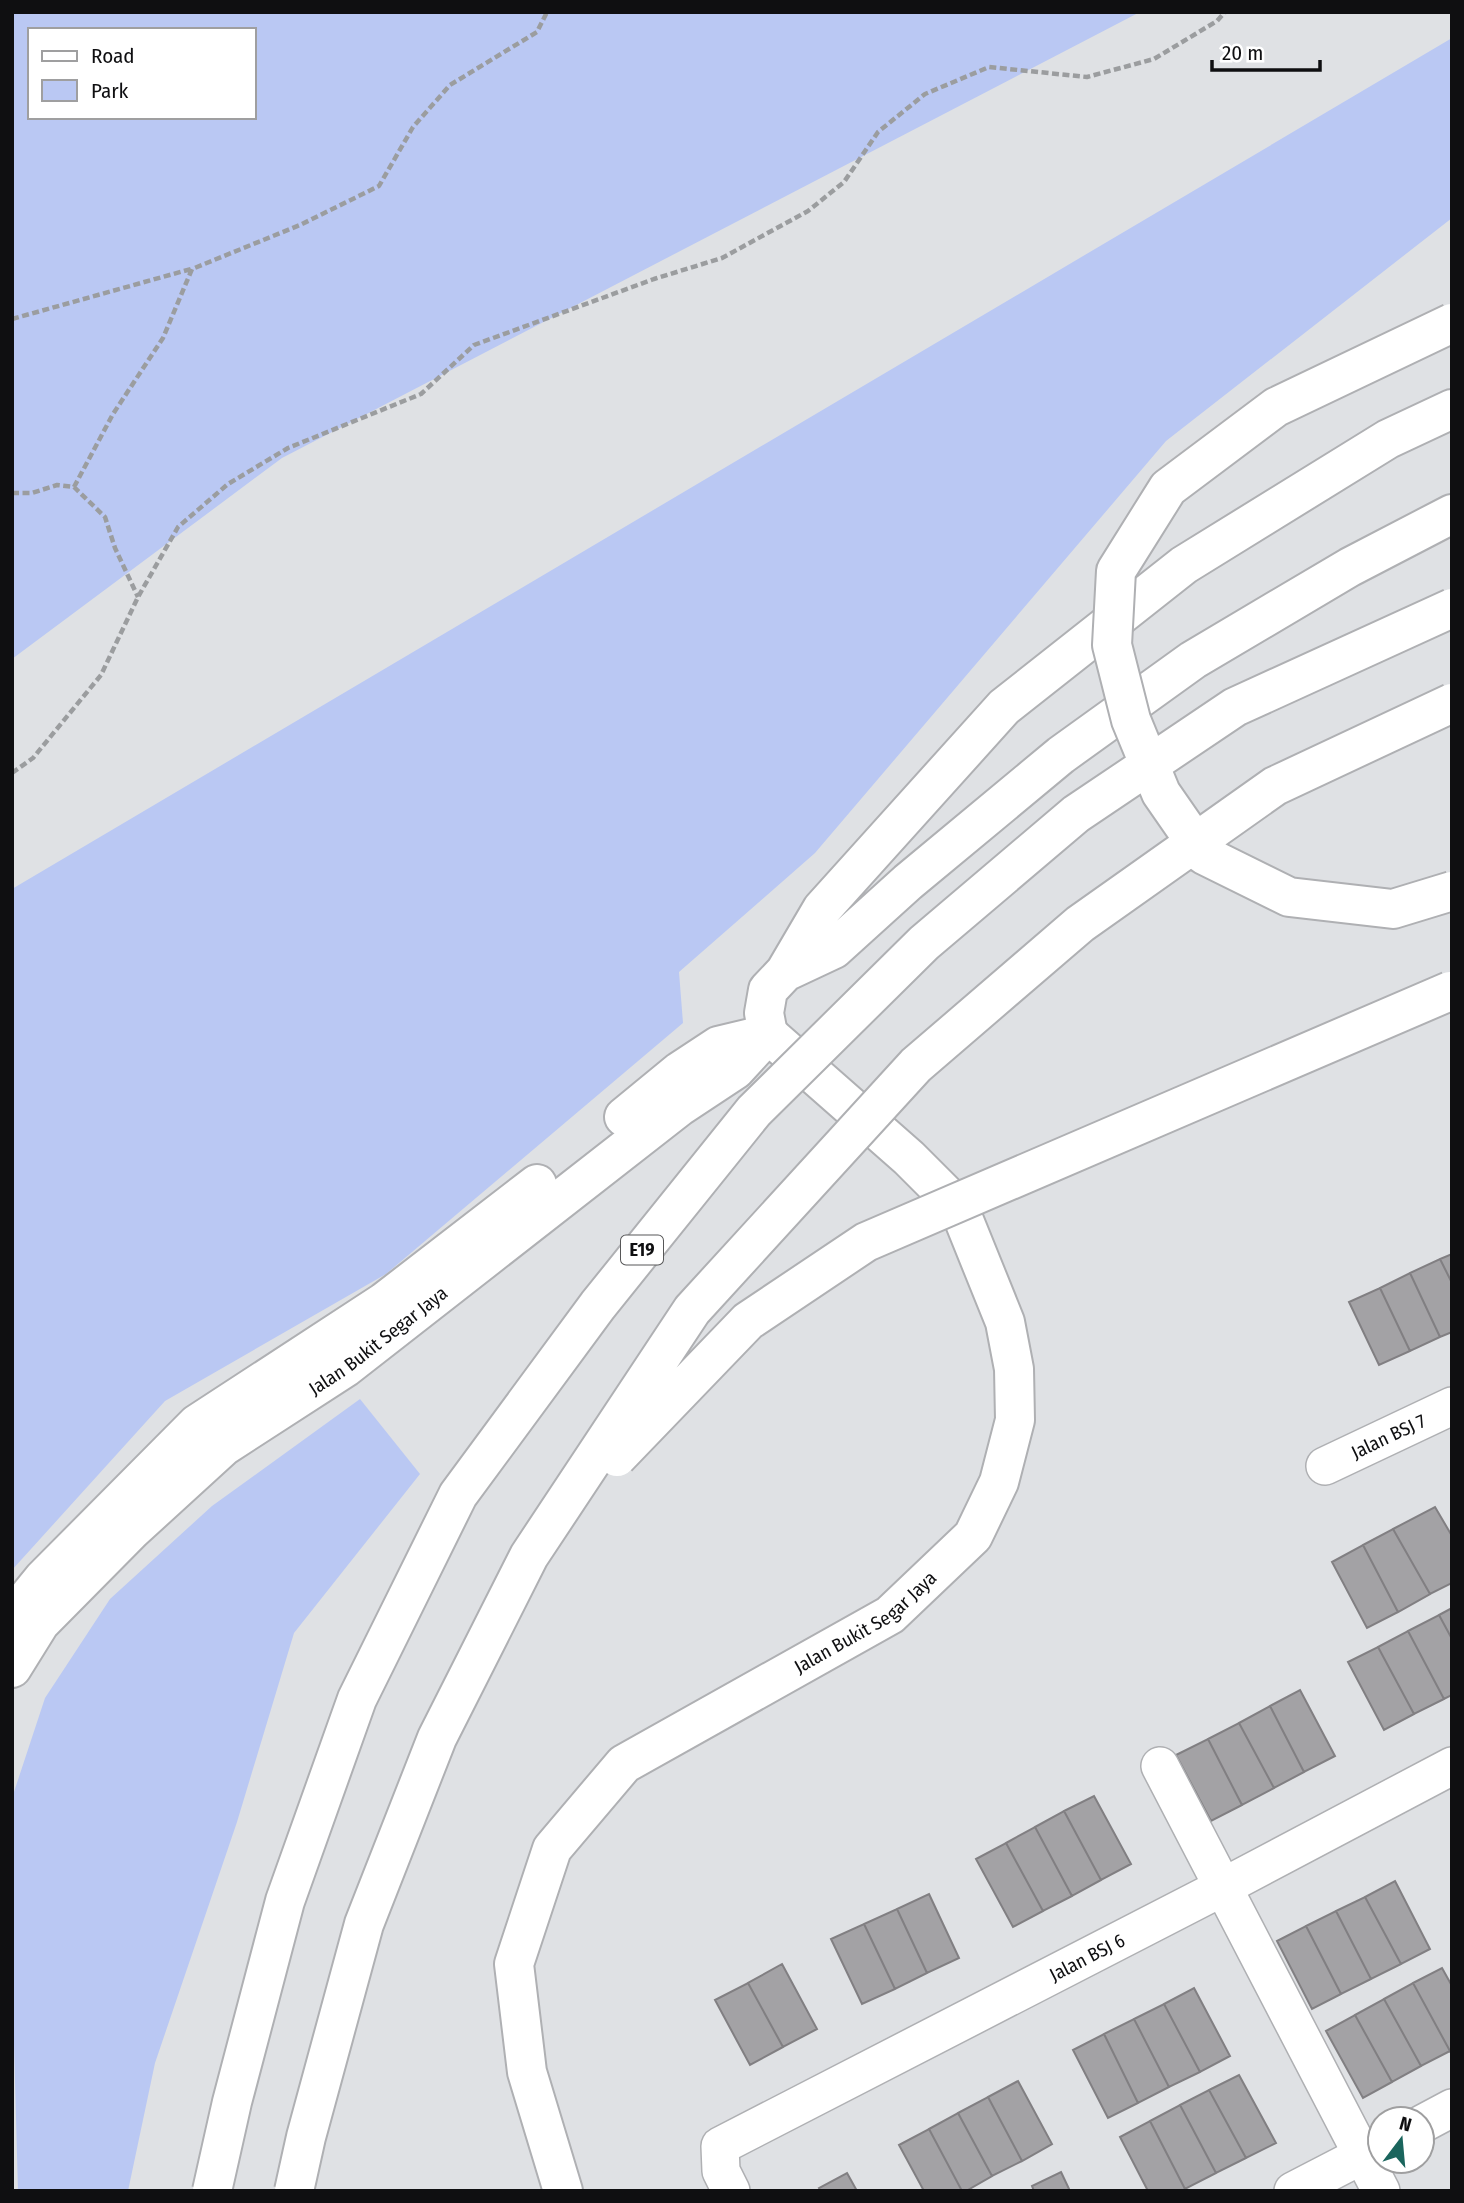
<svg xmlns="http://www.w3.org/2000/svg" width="1464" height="2203" viewBox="0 0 1464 2203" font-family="'Fira Sans Condensed',sans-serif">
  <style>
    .green { fill: #bac8f3; fill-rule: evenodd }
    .building { fill: #a3a2a5; stroke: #817f82; stroke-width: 2 }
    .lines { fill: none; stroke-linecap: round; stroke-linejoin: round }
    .minor-casing { stroke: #afb0b3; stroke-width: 40 }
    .tertiary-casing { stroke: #afb0b3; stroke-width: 42 }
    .motorway-casing { stroke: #afb0b3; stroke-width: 42 }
    .path { stroke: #9b9d9f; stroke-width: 4.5; stroke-dasharray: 7 3.5; stroke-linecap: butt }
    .minor { stroke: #fff; stroke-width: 37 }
    .tertiary { stroke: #fff; stroke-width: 38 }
    .motorway { stroke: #fff; stroke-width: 38 }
    .motorway-bridge-casing { stroke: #afb0b3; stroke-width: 42; stroke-linecap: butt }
    .motorway-bridge { stroke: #fff; stroke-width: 38 }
    .labels { text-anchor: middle; stroke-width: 5; stroke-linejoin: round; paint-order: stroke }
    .shield { fill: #fff; stroke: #575758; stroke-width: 2 }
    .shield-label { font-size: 18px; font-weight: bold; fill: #0f0f11 }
    .street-label { font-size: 19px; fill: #0f0f11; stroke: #fff }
  </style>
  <rect width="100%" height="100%" fill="#dfe1e4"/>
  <path class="green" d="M12,12H1140L282,458L12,659ZM30,30H254V117H30Z
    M1452,38V218L1166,441L815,853L679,972L683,1023L386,1274L165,1401L12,1570V889Z
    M360,1399L420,1474L294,1633L237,1822L155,2063L128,2191H18L12,1971V1798L45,1698L110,1599L212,1506Z"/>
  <path class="building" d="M1452,1254V1283L1440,1259Z
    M1440,1259L1452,1283V1332L1440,1337L1410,1273Z
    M1410,1273L1440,1337L1410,1351L1380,1288Z
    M1380,1288L1410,1351L1379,1365L1349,1302Z
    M1435,1507L1452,1536V1583L1430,1594L1393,1529Z
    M1393,1529L1430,1594L1398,1612L1363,1545Z
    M1363,1545L1398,1612L1367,1628L1332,1562Z
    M1452,1608V1639L1439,1615Z
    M1439,1615L1452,1639V1695L1444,1699L1408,1631Z
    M1408,1631L1444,1699L1414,1714L1378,1647Z
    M1378,1647L1414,1714L1384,1730L1348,1662Z
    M1300,1690L1335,1756L1304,1772L1270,1706Z
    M1270,1706L1304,1772L1274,1788L1239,1723Z
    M1239,1723L1274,1788L1242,1805L1208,1739Z
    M1208,1739L1242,1805L1211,1821L1176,1755Z
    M1094,1796L1131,1864L1101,1880L1064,1811Z
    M1064,1811L1101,1880L1072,1896L1035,1827Z
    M1035,1827L1072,1896L1043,1911L1006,1843Z
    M1006,1843L1043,1911L1013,1927L976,1859Z
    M1395,1881L1430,1949L1401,1964L1365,1897Z
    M929,1894L959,1958L927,1973L897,1909Z
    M1365,1897L1401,1964L1371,1979L1336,1911Z
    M897,1909L927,1973L895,1989L864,1924Z
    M1336,1911L1371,1979L1341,1994L1306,1926Z
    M864,1924L895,1989L862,2004L831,1939Z
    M1306,1926L1341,1994L1312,2009L1277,1941Z
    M782,1964L817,2029L783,2047L748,1983Z
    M1442,1968L1452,1986V2049L1450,2051L1413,1983Z
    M748,1983L783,2047L750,2065L715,2000Z
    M1413,1983L1450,2051L1421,2066L1384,1999Z
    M1194,1988L1230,2056L1200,2072L1164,2004Z
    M1384,1999L1421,2066L1392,2082L1355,2015Z
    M1164,2004L1200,2072L1169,2087L1134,2019Z
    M1355,2015L1392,2082L1363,2098L1326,2031Z
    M1134,2019L1169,2087L1138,2103L1104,2034Z
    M1104,2034L1138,2103L1108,2118L1073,2050Z
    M1239,2075L1276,2143L1246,2158L1209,2090Z
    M1018,2081L1052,2144L1022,2161L988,2097Z
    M1209,2090L1246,2158L1216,2173L1180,2105Z
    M988,2097L1022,2161L992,2176L958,2113Z
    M1180,2105L1216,2173L1185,2189L1150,2121Z
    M958,2113L992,2176L966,2191H962L929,2129Z
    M1150,2121L1185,2189L1182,2191H1148L1120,2137Z
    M929,2129L962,2191H924L899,2145Z
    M1061,2172L1070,2191H1034L1032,2186Z
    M847,2173L857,2191H821L819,2188Z"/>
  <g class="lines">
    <g class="minor-casing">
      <g id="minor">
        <path id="s1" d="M1325,1466L1452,1406"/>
        <path d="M1160,1766L1381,2191"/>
        <path d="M1422,2124L1452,2108"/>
        <path id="s2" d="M731,2191L721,2171L720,2146L1223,1887L1452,1766"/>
        <path d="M1293,2191L1380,2146"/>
      </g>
    </g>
    <g class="tertiary-casing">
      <g id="tertiary">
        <path d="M624,1117L680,1071L718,1046L768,1034"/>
        <path d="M12,1617L43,1579L197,1424L384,1302L537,1184"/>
        <path id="s3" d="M12,1668L40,1623L132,1530L224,1446L346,1367L679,1107L735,1070L768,1034"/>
        <path id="s4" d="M563,2191L527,2072L514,1964L552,1849L624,1764L890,1615L973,1536L999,1482L1015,1420L1014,1369L1005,1322L959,1208L909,1158L768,1034"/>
      </g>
    </g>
    <g class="motorway-casing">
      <path id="motorway" d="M785,972L834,949L908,882L1061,755L1193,660L1350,567L1452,514
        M768,1034L764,1013L768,990L785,972L822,909L1004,707L1184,565L1388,439L1452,409"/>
    </g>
    <path class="path" d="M12,319L191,269
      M74,487L113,414L163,338L192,269L300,225L379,186L413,127L450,85L537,32L547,12
      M12,493H32L57,485L74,487L105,517L115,548L138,597
      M12,773L33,758L101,675L138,597L178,527L228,484L288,448L421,394L474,345L654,279L722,258L808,211L844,182L878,132L925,94L989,67L1087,77L1154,59L1217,21L1225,12"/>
    <use href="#minor" class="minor"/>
    <use href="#tertiary" class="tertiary"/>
    <use href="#motorway" class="motorway"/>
    <g class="motorway-bridge-casing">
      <path id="motorway-bridge" d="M1452,323L1276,407L1168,488L1116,571L1112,645L1131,720L1161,793L1204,855L1289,897L1393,909L1452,891
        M617,1457L748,1321L866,1242L1450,991
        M212,2191L232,2102L285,1901L357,1699L458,1495L598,1305L754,1111L924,943L1076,814L1235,707L1452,608
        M294,2191L306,2137L364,1924L437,1738L529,1556L692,1310L916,1065L1080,924L1275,786L1452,703"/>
    </g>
    <use href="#motorway-bridge" class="motorway-bridge"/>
  </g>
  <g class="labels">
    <rect class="shield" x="621" y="1235.5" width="42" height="29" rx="5"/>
    <g class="shield-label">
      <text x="642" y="1256">E19</text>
    </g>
    <g class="street-label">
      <text dy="7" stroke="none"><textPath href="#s3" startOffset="495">Jalan Bukit Segar Jaya</textPath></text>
      <text dy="7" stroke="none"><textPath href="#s1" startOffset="70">Jalan BSJ 7</textPath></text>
      <text dy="7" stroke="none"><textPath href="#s4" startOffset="746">Jalan Bukit Segar Jaya</textPath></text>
      <text dy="7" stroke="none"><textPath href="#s2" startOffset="460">Jalan BSJ 6</textPath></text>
    </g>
  </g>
  <rect width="1464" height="2203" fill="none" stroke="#0f0f11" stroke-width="28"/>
  <rect x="28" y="28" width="228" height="91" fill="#ffffff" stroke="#9f9fa0" stroke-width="2"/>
  <rect x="42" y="51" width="35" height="10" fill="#ffffff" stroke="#9f9fa0" stroke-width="2"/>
  <text x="91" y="63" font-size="21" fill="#0f0f11">Road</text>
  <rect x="42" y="80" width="35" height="21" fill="#bac8f3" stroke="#9f9fa0" stroke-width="2"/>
  <text x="91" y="98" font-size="21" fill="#0f0f11">Park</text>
  <g transform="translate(1401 2140) rotate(16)"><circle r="33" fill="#ffffff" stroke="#9f9fa0" stroke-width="2"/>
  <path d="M0-5L12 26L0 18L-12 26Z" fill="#1a655d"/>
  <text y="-10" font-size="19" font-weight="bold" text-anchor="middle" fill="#0f0f11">N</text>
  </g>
  <path d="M1212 60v10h108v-10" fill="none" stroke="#0f0f11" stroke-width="3.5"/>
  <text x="1222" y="60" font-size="21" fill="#0f0f11" stroke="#ffffff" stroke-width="5" paint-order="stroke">20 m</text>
</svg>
